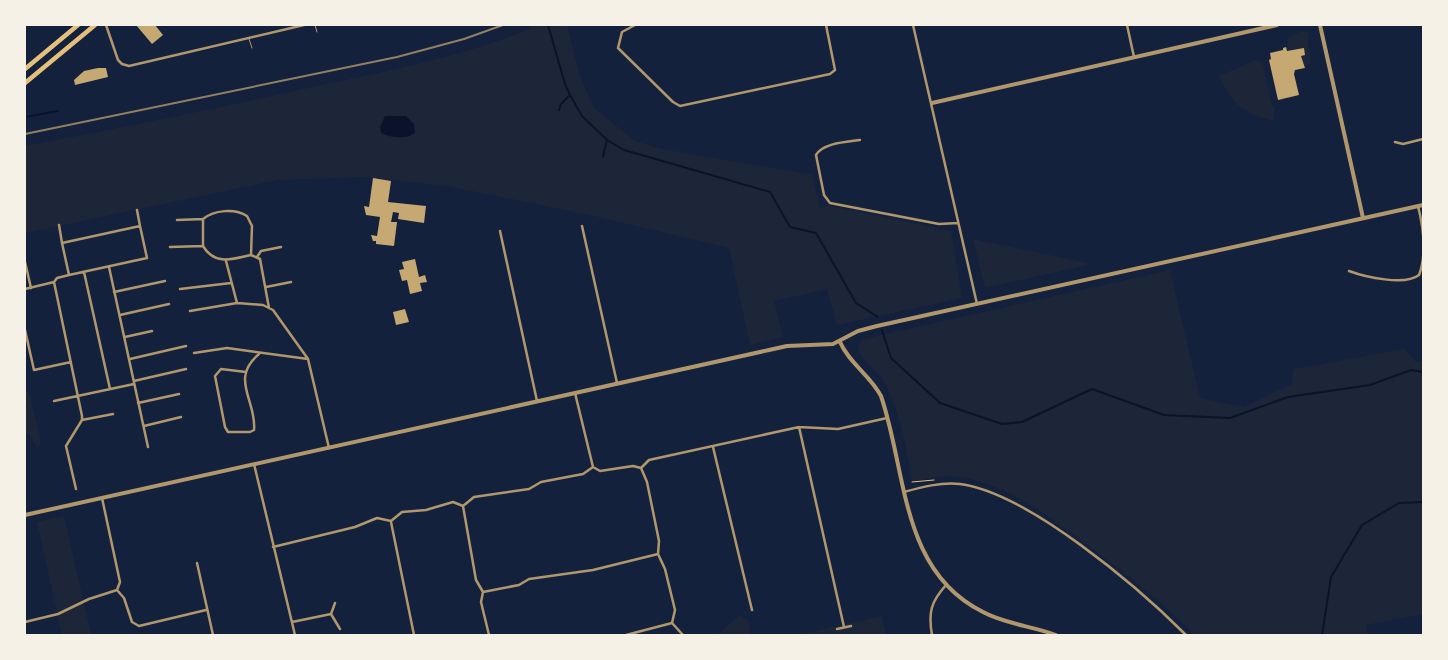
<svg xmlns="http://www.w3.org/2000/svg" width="1448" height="660" viewBox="0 0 1448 660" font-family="Karla,sans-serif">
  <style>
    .green { fill: #1d2539 }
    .water { fill: #0b132b }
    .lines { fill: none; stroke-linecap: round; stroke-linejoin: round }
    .stream { stroke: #0b132b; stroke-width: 2 }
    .building { fill: #c6a872 }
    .path { stroke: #e5c07b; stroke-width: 1 }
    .service { stroke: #b1986c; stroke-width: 1 }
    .minor { stroke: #b1986c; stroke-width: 2.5 }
    .tertiary { stroke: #b1986c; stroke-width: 4 }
    .primary { stroke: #e5c07b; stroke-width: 4.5 }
    .rail { stroke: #918062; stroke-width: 2 }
  </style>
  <rect width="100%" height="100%" fill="#14213d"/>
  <path class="green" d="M532,25H567L579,74L594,108L635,141L662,149L812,175L820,208L829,206L951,231L962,298L837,325L827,289L774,301L783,337L750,345L729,248L590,215L447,186L366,177L278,180L25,233V146C124,127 223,107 322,85C392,70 463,56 530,29Z
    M1302,31L1308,33C1309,36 1308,39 1308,42C1307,53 1318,60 1305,68L1301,56L1305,55L1304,48L1290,50L1287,44L1289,37Z
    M1256,60L1263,64L1272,106H1274V121C1243,113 1232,105 1219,76Z
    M973,239L1092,264L985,288Z
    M1170,270L1200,398L1244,407L1292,384L1294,369L1405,349L1416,362L1423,361V614L1366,625L1368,635H1195C1161,601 1125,573 1086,544C1050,517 1011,487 966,478C947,474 932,477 913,482C905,449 901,408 882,379C876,369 859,358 857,346L864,339Z
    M25,386L30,396L41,442L38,449L29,434H25Z
    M64,516L91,635H62L37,522Z
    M740,615L748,620L751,635H717Z
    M882,616L886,635H798Z"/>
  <path class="water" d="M385,116H406L414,124L415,133C405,140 392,138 381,133L380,127Z"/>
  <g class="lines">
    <path class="stream" d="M548,25L565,84L570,95L582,116L607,140L624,150L770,192L790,227L816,233L856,303L878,317
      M559,110L561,104L570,95
      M25,117L58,111
      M603,157L607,140
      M882,330L891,358L940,403L1002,424L1022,422L1092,389L1164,415L1230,418L1288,397L1370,385L1411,370L1423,372
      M1322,635L1331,577L1362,525L1399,503L1423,502"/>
  </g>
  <path class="building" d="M136,25H155L163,35L152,44Z
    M1286,47L1287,51L1304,48L1305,55L1301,56L1305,68L1295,70L1294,74L1299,95L1278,100L1269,60L1271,59L1270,53L1283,50V48Z
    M98,68H106L108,77L75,85L74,80L84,71Z
    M373,178L391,181L388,202L426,206L424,223L398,219L399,213L393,212L391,222H397L394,246L376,244V241H373L371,235L377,236L380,217L366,215L364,206L369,207Z
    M415,259L419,277L425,275L427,282L420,283L422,291L410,294L407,280L402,281L399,270L404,269L402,262Z
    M405,309L409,322L396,325L393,312Z"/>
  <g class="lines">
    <path class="path" d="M912,482L934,480"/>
    <path class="service" d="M315,25L317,32
      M249,39L252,48"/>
    <path class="minor" d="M106,25L118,60L122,64L129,66L304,25
      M635,25L622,32L618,48L673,102L680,106L830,74L835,70L826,25
      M913,25L977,304
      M1127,25L1134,57
      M860,140C846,142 823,143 816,155L824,195L830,203L939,224L958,223
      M1395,142L1403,144L1423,139
      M137,210L140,226
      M177,220L203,219
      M59,225L62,243
      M140,226L147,258L69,275L62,243Z
      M582,226L617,383
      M500,231L537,401
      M170,247L203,246
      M251,255L252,226L247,216C235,208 214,210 203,219V246C215,266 233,259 251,255L260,259L269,308
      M257,257L261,251L281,247
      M226,261L237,303L263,305L273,310L308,359L329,448
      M25,262L31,288
      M109,267L148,447
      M1349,271C1365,277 1405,286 1419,275C1427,254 1423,226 1418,206
      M84,272L110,389
      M54,282L82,416V420L66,446L76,489
      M266,287L291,282
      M25,289L54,282L57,278L69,275
      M180,289L231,283
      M114,292L165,281
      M190,311L237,303
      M120,315L169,304
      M25,330L34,370L71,362
      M125,337L152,331
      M194,353L227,348L308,359
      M130,359L186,346
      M246,372L221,369L215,376L225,427L228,432H250L254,430C257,401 229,379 259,354
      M134,381L186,369
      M575,393L593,467
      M54,401L134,384
      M138,403L179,394
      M82,420L113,414
      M144,426L181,417
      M799,427L844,627
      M713,447L752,610
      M254,464L295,635
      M641,468L649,460L799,427L838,429L887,418
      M641,468L647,482L659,541L658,554L665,569L675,610L672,623L683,635
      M904,492C922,487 941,482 960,484C1028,493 1138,587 1186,635
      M102,498L120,582L117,590L124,598L132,622L139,626L206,610
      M463,506L476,580L483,592L481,602L489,635
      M391,522L414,635
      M273,547L355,527L377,518L391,521L402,512L426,510L453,502L463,506L474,497L529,489L541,482L583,474L593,467L600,471L633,466L641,468
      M197,563L213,635
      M483,592L519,585L529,579L593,570L658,554
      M335,603L331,614L340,629
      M25,622L58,614L89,599L117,590
      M292,622L331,614
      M837,629L851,626
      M626,635L672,623
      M932,635C928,612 931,602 946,585"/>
    <path class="tertiary" d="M1320,25L1363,218
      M932,103L1277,25
      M840,342C849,363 870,375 881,396C907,472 900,571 983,612C1005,624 1032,626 1056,635
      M25,515L769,350L787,346L833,344L858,331L877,326L1423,205"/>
    <path class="primary" d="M25,69L78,25
      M25,83L95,25"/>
    <path class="rail" d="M25,134L397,57L464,39L503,25"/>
  </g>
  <rect width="1448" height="660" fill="none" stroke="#f6f1e7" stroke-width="52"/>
</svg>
